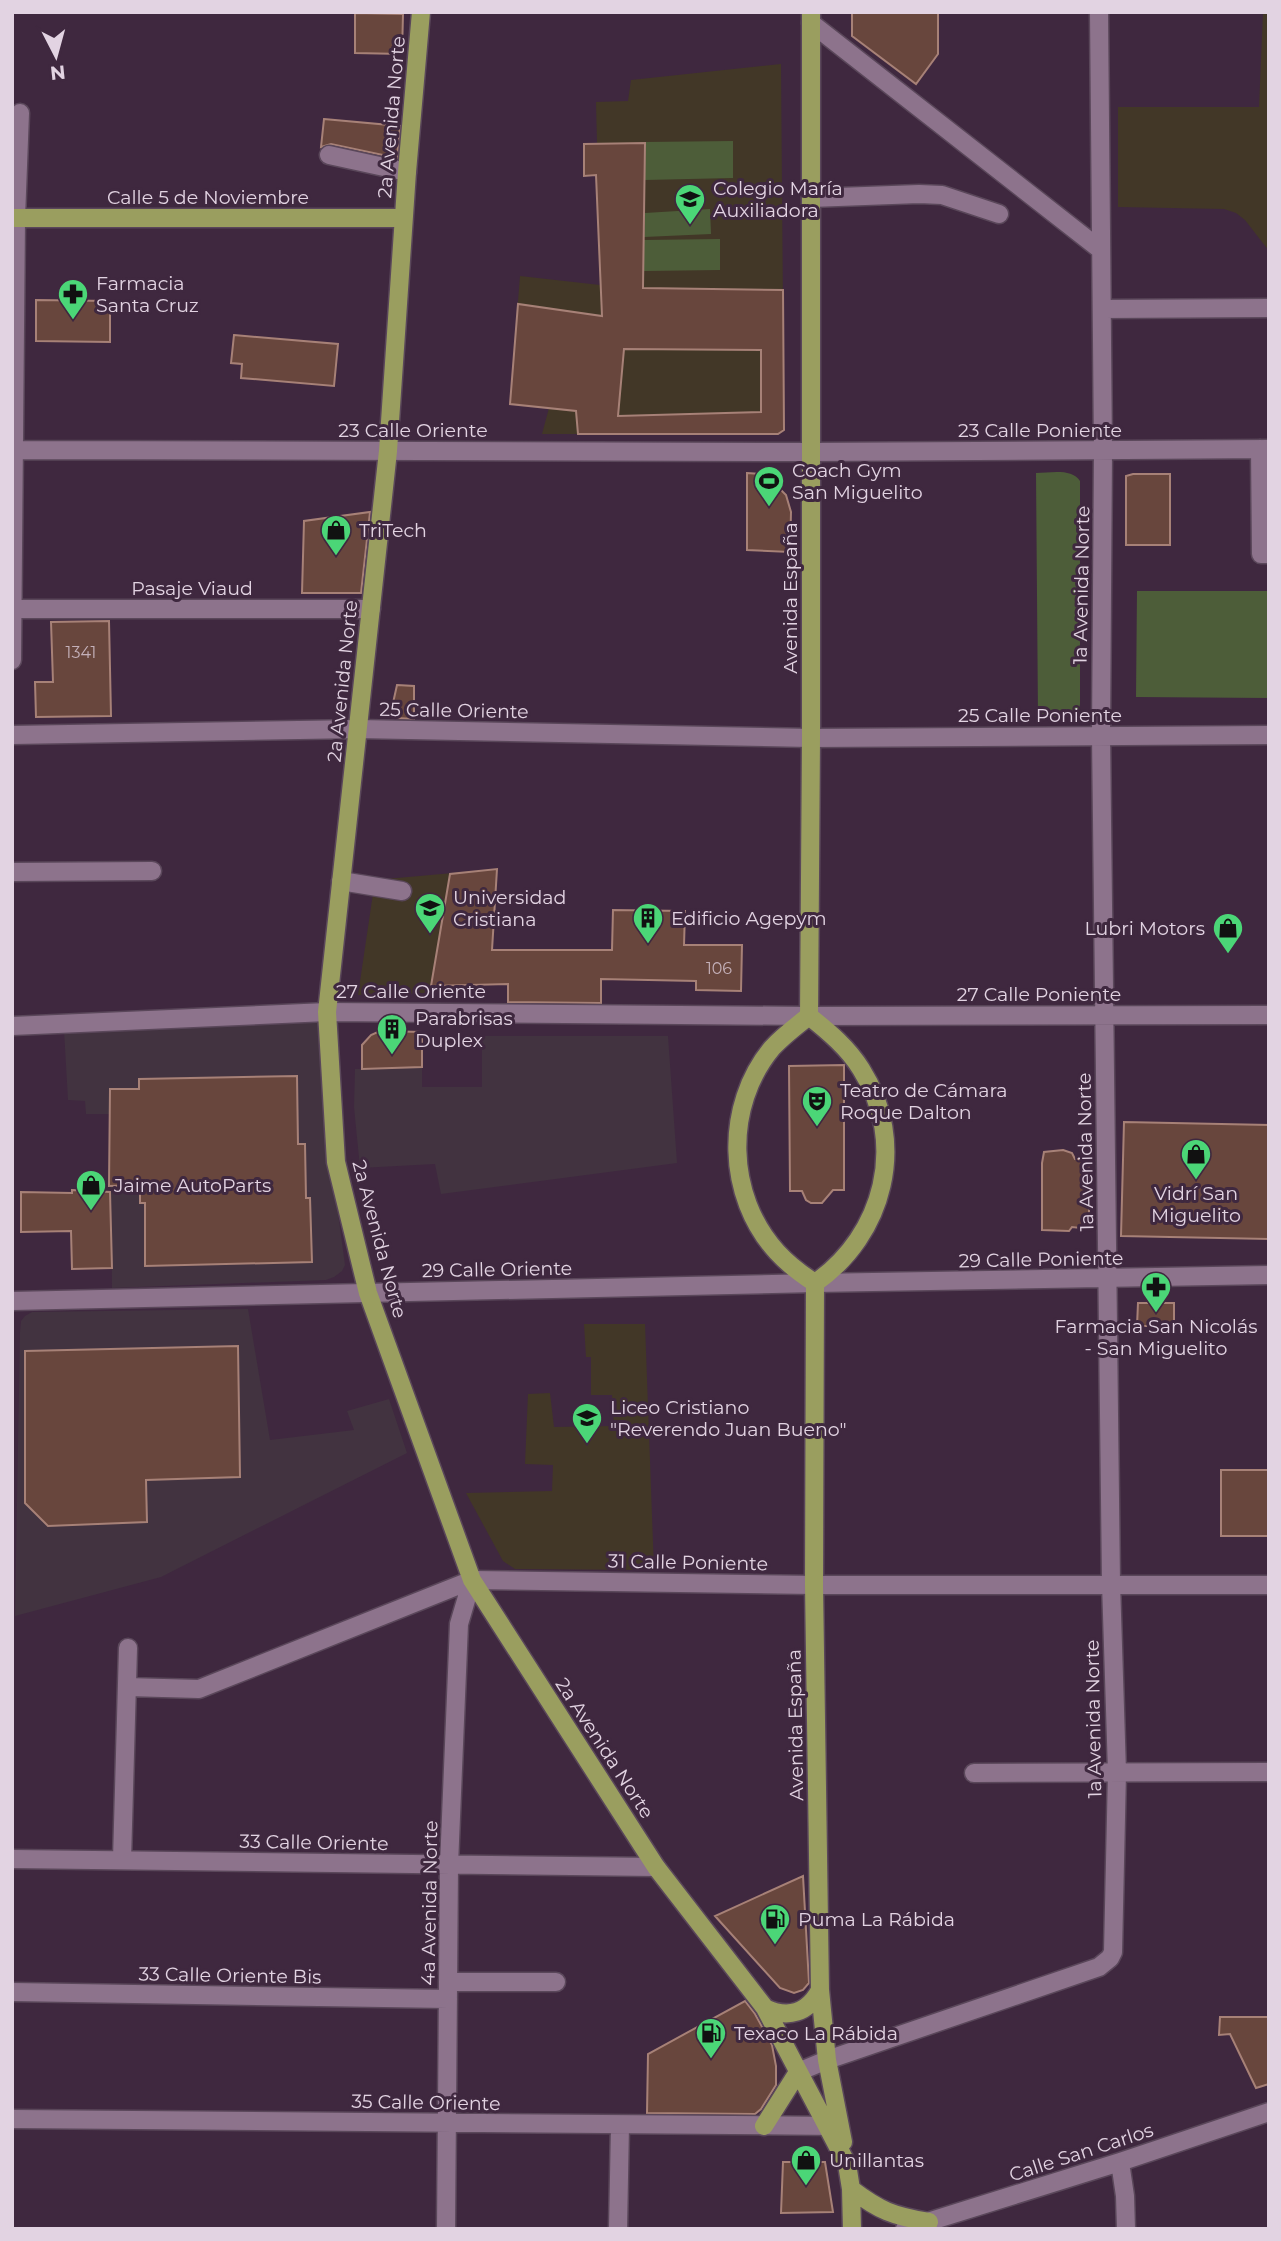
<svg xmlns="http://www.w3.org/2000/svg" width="1281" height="2241" viewBox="0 0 1281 2241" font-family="Montserrat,sans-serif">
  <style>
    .industrial { fill: #423340 }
    .education { fill: #423727 }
    .green { fill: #4d5d39 }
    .building { fill: #68463d; stroke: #a78177; stroke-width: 2; fill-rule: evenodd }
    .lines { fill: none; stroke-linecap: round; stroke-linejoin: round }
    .minor-casing { stroke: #5a475a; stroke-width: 21 }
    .major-casing { stroke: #5a475a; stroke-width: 21 }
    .minor { stroke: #8d738c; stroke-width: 18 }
    .major { stroke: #9a9e5f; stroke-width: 18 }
    .labels { text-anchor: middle; stroke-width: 6; stroke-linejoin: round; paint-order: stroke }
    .number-label { font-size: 16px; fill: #c4b0b9 }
    .street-label { font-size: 19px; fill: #e2d3e2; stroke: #3f283f }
    .poi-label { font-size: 19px; fill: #e2d3e2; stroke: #3f283f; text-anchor: start }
  </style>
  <rect width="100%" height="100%" fill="#3f283f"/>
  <path class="industrial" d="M318,1021L324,1109L345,1265L342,1271L334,1277L326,1280L112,1288L110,1114H86L85,1101L68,1100L64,1030Z
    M482,1036H668L677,1163L441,1194L435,1164L360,1168L354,1107L355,1069L422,1067V1087H482Z
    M248,1309L270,1440L354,1430L347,1411L389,1399L407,1453L161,1577L15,1616L20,1332L21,1321L25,1316L32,1312Z"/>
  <path class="education" d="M1263,12H1269V251L1245,220L1236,213L1224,209L1118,207V107H1259Z
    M781,64L784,430L770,434H542L549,408L510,404L520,276L600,285L596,176H584V144L597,143L596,102L628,101L631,80Z
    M497,869L489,984L431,986L428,993L358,995L375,880Z
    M584,1324H645L654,1570L515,1569L503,1561L466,1493L552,1491L553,1465L525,1464L528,1394L550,1393L554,1427L614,1426L612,1395H591V1357H586Z"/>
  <path class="green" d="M733,141V178L645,180V142Z
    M710,209L711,234L644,237L645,213Z
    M720,239V270L644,271V240Z
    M1036,473C1050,473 1072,468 1080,481V704L1079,710L1067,717H1038Z
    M1137,591H1269V698L1136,697Z"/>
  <path class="building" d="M852,12H938V54L916,84L852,36Z
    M355,13L403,14L402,54L355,53Z
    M324,119L400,126L397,158L331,144L321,147Z
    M645,143L643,288L783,290L784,430L778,434H578L576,411L510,404L518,304L602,316L596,175L584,176V144ZM624,349L761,350V412L618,416Z
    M36,300L110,301V342L36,341Z
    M234,335L338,344L334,386L241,378L242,364L231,363Z
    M747,473L761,474L770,479L786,495L791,512L790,552L747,550Z
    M1133,474H1170V545H1126V476Z
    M370,512L361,593H302L304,521Z
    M109,621L111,716L36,717L35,682H53L51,622Z
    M397,685L414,686V719L396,718L391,712Z
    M497,869L492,950H612L613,910L685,911L684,945H742L741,991L696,990V981L601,979V1003L508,1002V984L431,986L450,874Z
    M380,1031L422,1032V1067L362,1069V1045L371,1035Z
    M844,1065V1190H833L822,1203H811L806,1200L802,1191H790L789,1066Z
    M297,1076L298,1144H305L306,1198H310L312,1262L145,1266V1203H140V1185L109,1186L110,1089H139V1079Z
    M1124,1122L1269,1125V1239L1121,1236Z
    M1063,1150L1072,1153L1075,1159L1089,1160V1229L1072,1227L1069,1231L1042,1230V1163L1044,1152Z
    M72,1190L110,1192L112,1268L72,1269L71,1231L21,1232V1192L72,1193Z
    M1138,1303H1174V1326H1137Z
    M238,1346L240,1477L146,1480L147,1522L48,1526L25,1503V1351Z
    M1221,1470H1269V1536H1221Z
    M803,1876L809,1983L803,1990L794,1993L780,1988L715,1916Z
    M745,2001L755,2014L772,2045L776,2066V2085L761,2109L755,2114L647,2113L648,2054Z
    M1220,2017H1269V2084L1256,2088L1230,2034L1219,2035Z
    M783,2162H825L833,2212L781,2213Z"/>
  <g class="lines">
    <g class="minor-casing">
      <path id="minor" d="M811,23L1101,250
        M329,155L407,172
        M811,198L919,194L942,195L999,214
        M1102,309L1269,308
        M1260,449L1261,554H1269
        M15,450L811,452L1269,449
        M12,609H371
        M12,660L16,218L20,113
        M12,735L358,729L811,738L1269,735
        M12,872L152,871
        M341,881L402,891
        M12,1026L327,1012L809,1016L1269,1015
        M12,1301L815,1283L1269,1275
        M127,1687L199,1689L472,1580L814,1585H1269
        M974,1773L1269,1772
        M12,1859L656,1867
        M122,1860L128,1648
        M448,1982H556
        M12,1992L448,1999
        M798,2072L827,2060L1099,1967L1110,1958L1113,1952L1117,1772L1111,1583L1101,735L1103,450L1099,12
        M12,2119L839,2126
        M1120,2162L1125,2196L1126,2229
        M446,2229L449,1865L459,1624L472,1580
        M618,2229L620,2125
        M905,2229L1120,2162L1269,2112"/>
    </g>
    <g class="major-casing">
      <path id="major" d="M421,12L407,172L388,451L327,1012L336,1162L368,1293L472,1580L656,1867L765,2008L847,2164L851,2189L852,2229
        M12,218H403
        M809,1016L811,738V12
        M809,1016C796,1026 783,1036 772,1048C724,1106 726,1196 777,1252C788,1264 801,1274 815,1283
        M809,1016C829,1032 848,1048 861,1069C908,1143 884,1235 815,1283
        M815,1283L814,1585L820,1990L827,2060L843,2142
        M765,2008C788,2019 808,2013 820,1990
        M764,2126L798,2072
        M851,2189C880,2211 893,2216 929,2222"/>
    </g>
    <use href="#minor" class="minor"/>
    <use href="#major" class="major"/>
  </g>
  <defs>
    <g id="school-pin" transform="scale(1.575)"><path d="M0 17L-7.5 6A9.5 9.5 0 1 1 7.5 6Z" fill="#4bd677" stroke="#3f283f"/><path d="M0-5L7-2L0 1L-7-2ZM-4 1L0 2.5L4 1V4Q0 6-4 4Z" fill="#111"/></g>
    <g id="pharmacy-pin" transform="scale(1.575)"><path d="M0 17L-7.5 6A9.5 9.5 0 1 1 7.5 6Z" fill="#4bd677" stroke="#3f283f"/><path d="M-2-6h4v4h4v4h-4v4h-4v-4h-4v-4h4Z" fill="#111"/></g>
    <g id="stadium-pin" transform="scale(1.575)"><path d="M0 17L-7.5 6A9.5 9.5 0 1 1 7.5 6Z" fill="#4bd677" stroke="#3f283f"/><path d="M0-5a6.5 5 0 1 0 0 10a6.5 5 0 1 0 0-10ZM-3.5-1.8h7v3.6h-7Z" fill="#111"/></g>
    <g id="shop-pin" transform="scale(1.575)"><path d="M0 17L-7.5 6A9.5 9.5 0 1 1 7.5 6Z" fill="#4bd677" stroke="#3f283f"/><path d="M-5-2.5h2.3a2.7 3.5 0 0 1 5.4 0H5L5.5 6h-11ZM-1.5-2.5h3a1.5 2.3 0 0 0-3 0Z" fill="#111"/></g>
    <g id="university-pin" transform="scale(1.575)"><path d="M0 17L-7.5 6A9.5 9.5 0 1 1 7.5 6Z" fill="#4bd677" stroke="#3f283f"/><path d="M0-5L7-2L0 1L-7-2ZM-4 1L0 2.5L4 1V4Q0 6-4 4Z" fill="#111"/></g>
    <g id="building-pin" transform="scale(1.575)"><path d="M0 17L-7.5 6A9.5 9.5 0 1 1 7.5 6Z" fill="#4bd677" stroke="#3f283f"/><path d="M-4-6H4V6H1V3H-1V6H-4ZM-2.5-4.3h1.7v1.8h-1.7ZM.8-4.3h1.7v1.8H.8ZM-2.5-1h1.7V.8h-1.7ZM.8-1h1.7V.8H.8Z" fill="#111"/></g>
    <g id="theatre-pin" transform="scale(1.575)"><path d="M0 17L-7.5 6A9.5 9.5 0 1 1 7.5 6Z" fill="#4bd677" stroke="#3f283f"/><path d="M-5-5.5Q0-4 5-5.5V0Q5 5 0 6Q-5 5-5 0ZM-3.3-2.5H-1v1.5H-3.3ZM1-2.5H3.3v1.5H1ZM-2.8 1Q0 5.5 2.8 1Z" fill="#111"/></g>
    <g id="fuel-pin" transform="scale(1.575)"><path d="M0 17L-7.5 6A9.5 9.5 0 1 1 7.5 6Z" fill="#4bd677" stroke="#3f283f"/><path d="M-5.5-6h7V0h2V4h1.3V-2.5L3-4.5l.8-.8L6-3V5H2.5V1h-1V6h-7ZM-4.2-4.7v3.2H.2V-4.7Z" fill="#111"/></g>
  </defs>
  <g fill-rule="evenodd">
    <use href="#school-pin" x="690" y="199"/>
    <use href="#pharmacy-pin" x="73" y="294"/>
    <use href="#stadium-pin" x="769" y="481"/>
    <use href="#shop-pin" x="336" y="530"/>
    <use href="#university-pin" x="430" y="908"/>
    <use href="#building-pin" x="648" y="918"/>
    <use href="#shop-pin" x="1228" y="928"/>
    <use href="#building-pin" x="392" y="1029"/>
    <use href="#theatre-pin" x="817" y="1101"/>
    <use href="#shop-pin" x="1196" y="1154"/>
    <use href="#shop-pin" x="91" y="1185"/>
    <use href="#pharmacy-pin" x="1156" y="1287"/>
    <use href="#school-pin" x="587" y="1418"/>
    <use href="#fuel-pin" x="775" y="1919"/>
    <use href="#fuel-pin" x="711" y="2033"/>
    <use href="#shop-pin" x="806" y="2160"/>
  </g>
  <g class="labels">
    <g class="number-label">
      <text x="81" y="658">1341</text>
      <text x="719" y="974">106</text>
    </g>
    <g class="street-label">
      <text transform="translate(391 117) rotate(-85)" y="7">2a Avenida Norte</text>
      <text x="208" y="204">Calle 5 de Noviembre</text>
      <text x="413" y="437">23 Calle Oriente</text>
      <text x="1040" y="437">23 Calle Poniente</text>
      <text transform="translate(1081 585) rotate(-89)" y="7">1a Avenida Norte</text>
      <text x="192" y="595">Pasaje Viaud</text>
      <text transform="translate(790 598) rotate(-90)" y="7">Avenida España</text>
      <text transform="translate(342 681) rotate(-84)" y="7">2a Avenida Norte</text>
      <text transform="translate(454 710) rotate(1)" y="7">25 Calle Oriente</text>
      <text x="1040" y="722">25 Calle Poniente</text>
      <text x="411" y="998">27 Calle Oriente</text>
      <text x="1039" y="1001">27 Calle Poniente</text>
      <text transform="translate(1085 1152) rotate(-91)" y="7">1a Avenida Norte</text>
      <text transform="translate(380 1239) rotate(75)" y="7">2a Avenida Norte</text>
      <text transform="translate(1041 1259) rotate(-1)" y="7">29 Calle Poniente</text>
      <text transform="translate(497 1269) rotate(-1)" y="7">29 Calle Oriente</text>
      <text transform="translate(688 1562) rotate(1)" y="7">31 Calle Poniente</text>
      <text transform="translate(1093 1719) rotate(-91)" y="7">1a Avenida Norte</text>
      <text transform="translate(795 1725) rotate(-91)" y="7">Avenida España</text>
      <text transform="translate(605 1748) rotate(57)" y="7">2a Avenida Norte</text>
      <text transform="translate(314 1842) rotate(1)" y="7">33 Calle Oriente</text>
      <text transform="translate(429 1903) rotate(-89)" y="7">4a Avenida Norte</text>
      <text transform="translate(230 1975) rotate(1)" y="7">33 Calle Oriente Bis</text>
      <text transform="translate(426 2102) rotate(1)" y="7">35 Calle Oriente</text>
      <text transform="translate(1081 2152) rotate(-18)" y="7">Calle San Carlos</text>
    </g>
    <g class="poi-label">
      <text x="713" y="195">Colegio María<tspan x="713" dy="22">Auxiliadora</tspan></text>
      <text x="96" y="290">Farmacia<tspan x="96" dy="22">Santa Cruz</tspan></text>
      <text x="792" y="477">Coach Gym<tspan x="792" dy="22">San Miguelito</tspan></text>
      <text x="359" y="537">TriTech</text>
      <text x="453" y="904">Universidad<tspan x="453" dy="22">Cristiana</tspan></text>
      <text x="671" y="925">Edificio Agepym</text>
      <text x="1205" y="935" text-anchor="end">Lubri Motors</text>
      <text x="415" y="1025">Parabrisas<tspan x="415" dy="22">Duplex</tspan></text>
      <text x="840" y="1097">Teatro de Cámara<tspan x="840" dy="22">Roque Dalton</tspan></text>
      <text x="114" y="1192">Jaime AutoParts</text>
      <text x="1196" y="1200" text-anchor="middle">Vidrí San<tspan x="1196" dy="22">Miguelito</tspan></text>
      <text x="1156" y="1333" text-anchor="middle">Farmacia San Nicolás<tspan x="1156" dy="22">- San Miguelito</tspan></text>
      <text x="610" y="1414">Liceo Cristiano<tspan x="610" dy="22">"Reverendo Juan Bueno"</tspan></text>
      <text x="798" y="1926">Puma La Rábida</text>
      <text x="734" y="2040">Texaco La Rábida</text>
      <text x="829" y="2167">Unillantas</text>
    </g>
  </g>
  <rect width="1281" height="2241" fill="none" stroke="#e2d3e2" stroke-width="28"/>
  <g transform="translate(56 56) rotate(174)" stroke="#3f283f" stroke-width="5" paint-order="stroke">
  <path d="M0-5L12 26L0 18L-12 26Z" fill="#e2d3e2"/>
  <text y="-10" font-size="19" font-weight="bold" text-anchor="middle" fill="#e2d3e2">N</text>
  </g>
</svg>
